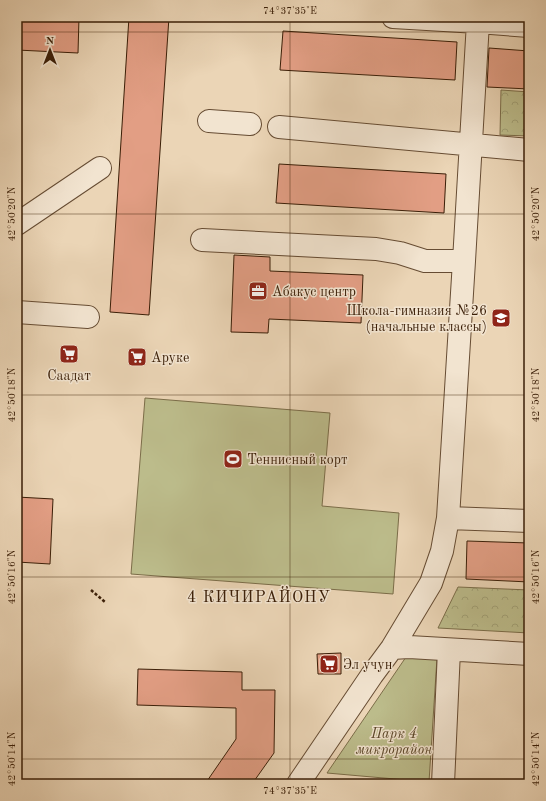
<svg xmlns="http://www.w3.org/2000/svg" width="546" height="801" viewBox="0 0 546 801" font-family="'Old Standard TT',serif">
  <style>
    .green { fill: #bcbc8b; stroke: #7b6d49 }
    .forest { fill: url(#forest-crowns); stroke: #7b6d49 }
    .building { fill: #e29e84; stroke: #3a1e07 }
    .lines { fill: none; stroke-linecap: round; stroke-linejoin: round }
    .minor-casing { stroke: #664c33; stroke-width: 24 }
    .path { stroke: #3a1e07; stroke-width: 2.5; stroke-dasharray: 3 2; stroke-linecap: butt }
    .minor { stroke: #f2e4d0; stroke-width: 22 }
    .ticks { fill: none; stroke: #3a1e07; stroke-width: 1; stroke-opacity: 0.45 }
    .labels { text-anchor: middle; stroke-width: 3; stroke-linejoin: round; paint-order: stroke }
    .poi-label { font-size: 14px; fill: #3a1e07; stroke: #f2e4d0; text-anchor: start }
    .park-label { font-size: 14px; font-style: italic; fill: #5a4628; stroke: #f2e4d0 }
    .quarter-label { font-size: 16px; letter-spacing: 1px; fill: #3a1e07; stroke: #f2e4d0 }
    .neatline { fill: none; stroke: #3a1e07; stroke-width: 1.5 }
    .ticks-label { font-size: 10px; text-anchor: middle; fill: #3a1e07 }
  </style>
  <defs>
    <pattern id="forest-crowns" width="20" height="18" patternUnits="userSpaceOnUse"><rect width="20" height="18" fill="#bcbc8b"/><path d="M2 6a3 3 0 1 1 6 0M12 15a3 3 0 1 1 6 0" fill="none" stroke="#a2a176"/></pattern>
  </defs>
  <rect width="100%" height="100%" fill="#ebd5b6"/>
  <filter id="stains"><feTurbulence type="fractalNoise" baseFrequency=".005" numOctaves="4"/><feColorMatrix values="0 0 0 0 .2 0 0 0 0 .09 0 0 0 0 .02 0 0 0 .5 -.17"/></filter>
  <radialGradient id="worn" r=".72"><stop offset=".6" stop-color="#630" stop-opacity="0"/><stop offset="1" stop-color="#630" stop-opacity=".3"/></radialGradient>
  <path class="green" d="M145,398L330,413L322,506L399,513L393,594L131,574Z
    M406,657L437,658L429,782L327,773Z"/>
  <path class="forest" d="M501,90L529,92V136L500,135Z
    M458,587L529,590V633L438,628Z"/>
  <path class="building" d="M17,17H79L78,53L17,50Z
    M129,17H169L149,315L110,312Z
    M283,31L457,42L455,80L280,70Z
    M489,48L529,51V89L487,87Z
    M279,164L446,174L444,213L276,203Z
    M234,255L270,257V271L363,275L361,323L269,319L268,333L231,332Z
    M17,497L53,499L50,564L17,562Z
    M467,541L529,543V582L466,579Z
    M341,653V674H318L317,654Z
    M138,669L242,672V690H275L274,753L252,784H205L236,739V708L137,705Z"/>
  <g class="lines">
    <g class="minor-casing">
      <path id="minor" d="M478,22L529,26
        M209,121L250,124
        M279,127L529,150
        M17,224L100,168
        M202,240L376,249L400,253L425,261H464
        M17,312L88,317
        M448,518L529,521
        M392,648L409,647L529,654
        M298,784L372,675L392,648L431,583L442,551L448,518L464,261L478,22L393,17
        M443,784L449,650"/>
    </g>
    <path class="path" d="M91,590L105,602"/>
    <use href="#minor" class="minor"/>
  </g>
  <path class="ticks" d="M290,17V784M17,32H529M17,214H529M17,395H529M17,577H529M17,759H529"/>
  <defs>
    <g id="office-square" transform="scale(1)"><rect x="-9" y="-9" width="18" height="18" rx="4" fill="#8f2418" stroke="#f2e4d0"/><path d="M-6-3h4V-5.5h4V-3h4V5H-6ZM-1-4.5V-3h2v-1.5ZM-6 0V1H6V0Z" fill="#fff"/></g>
    <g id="school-square" transform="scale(1)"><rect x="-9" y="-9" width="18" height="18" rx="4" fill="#8f2418" stroke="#f2e4d0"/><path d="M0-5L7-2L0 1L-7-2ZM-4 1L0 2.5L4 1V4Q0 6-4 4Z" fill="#fff"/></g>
    <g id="supermarket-square" transform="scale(1)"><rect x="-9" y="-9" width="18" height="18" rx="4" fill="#8f2418" stroke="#f2e4d0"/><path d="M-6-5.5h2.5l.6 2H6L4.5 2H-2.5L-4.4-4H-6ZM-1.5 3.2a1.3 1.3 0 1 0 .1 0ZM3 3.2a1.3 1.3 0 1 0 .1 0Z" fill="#fff"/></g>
    <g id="stadium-square" transform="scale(1)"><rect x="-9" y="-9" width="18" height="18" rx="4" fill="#8f2418" stroke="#f2e4d0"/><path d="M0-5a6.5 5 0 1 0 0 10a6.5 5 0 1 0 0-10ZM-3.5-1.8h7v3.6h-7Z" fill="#fff"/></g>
  </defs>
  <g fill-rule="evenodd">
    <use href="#office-square" x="258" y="291"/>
    <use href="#school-square" x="501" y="318"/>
    <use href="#supermarket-square" x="69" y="354"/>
    <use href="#supermarket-square" x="137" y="357"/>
    <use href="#stadium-square" x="233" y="459"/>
    <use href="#supermarket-square" x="329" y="664"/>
  </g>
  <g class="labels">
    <g class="poi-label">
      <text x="272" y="296">Абакус центр</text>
      <text x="487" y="315" text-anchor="end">Школа-гимназия №26<tspan x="487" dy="16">(начальные классы)</tspan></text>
      <text x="151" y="362">Аруке</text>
      <text x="69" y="380" text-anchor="middle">Саадат</text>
      <text x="247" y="464">Теннисный корт</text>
      <text x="343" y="669">Эл учун</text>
    </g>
    <g class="park-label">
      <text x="394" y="738">Парк 4<tspan x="394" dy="16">микрорайон</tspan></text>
    </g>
    <g class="quarter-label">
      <text x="259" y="602">4 КИЧИРАЙОНУ</text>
    </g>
  </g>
  <rect width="546" height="801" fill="none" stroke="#ebd5b6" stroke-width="44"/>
  <g transform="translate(50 50)" stroke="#f2e4d0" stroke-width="3" paint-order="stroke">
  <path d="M0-3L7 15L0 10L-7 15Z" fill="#3a1e07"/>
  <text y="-6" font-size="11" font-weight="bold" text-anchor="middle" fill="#3a1e07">N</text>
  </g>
  <rect x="22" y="22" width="502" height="757" class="neatline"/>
  <g class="ticks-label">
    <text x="290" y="14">74°37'35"E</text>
    <text transform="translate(11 214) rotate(-90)" y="4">42°50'20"N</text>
    <text transform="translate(535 214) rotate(-90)" y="4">42°50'20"N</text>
    <text transform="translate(11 395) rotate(-90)" y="4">42°50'18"N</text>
    <text transform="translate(535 395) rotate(-90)" y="4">42°50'18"N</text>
    <text transform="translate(11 577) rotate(-90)" y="4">42°50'16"N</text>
    <text transform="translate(535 577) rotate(-90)" y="4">42°50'16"N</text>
    <text transform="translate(11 759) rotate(-90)" y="4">42°50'14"N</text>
    <text transform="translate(535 759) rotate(-90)" y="4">42°50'14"N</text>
    <text x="290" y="794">74°37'35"E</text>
  </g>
  <rect width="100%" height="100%" filter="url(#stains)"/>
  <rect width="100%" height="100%" fill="url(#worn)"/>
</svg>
